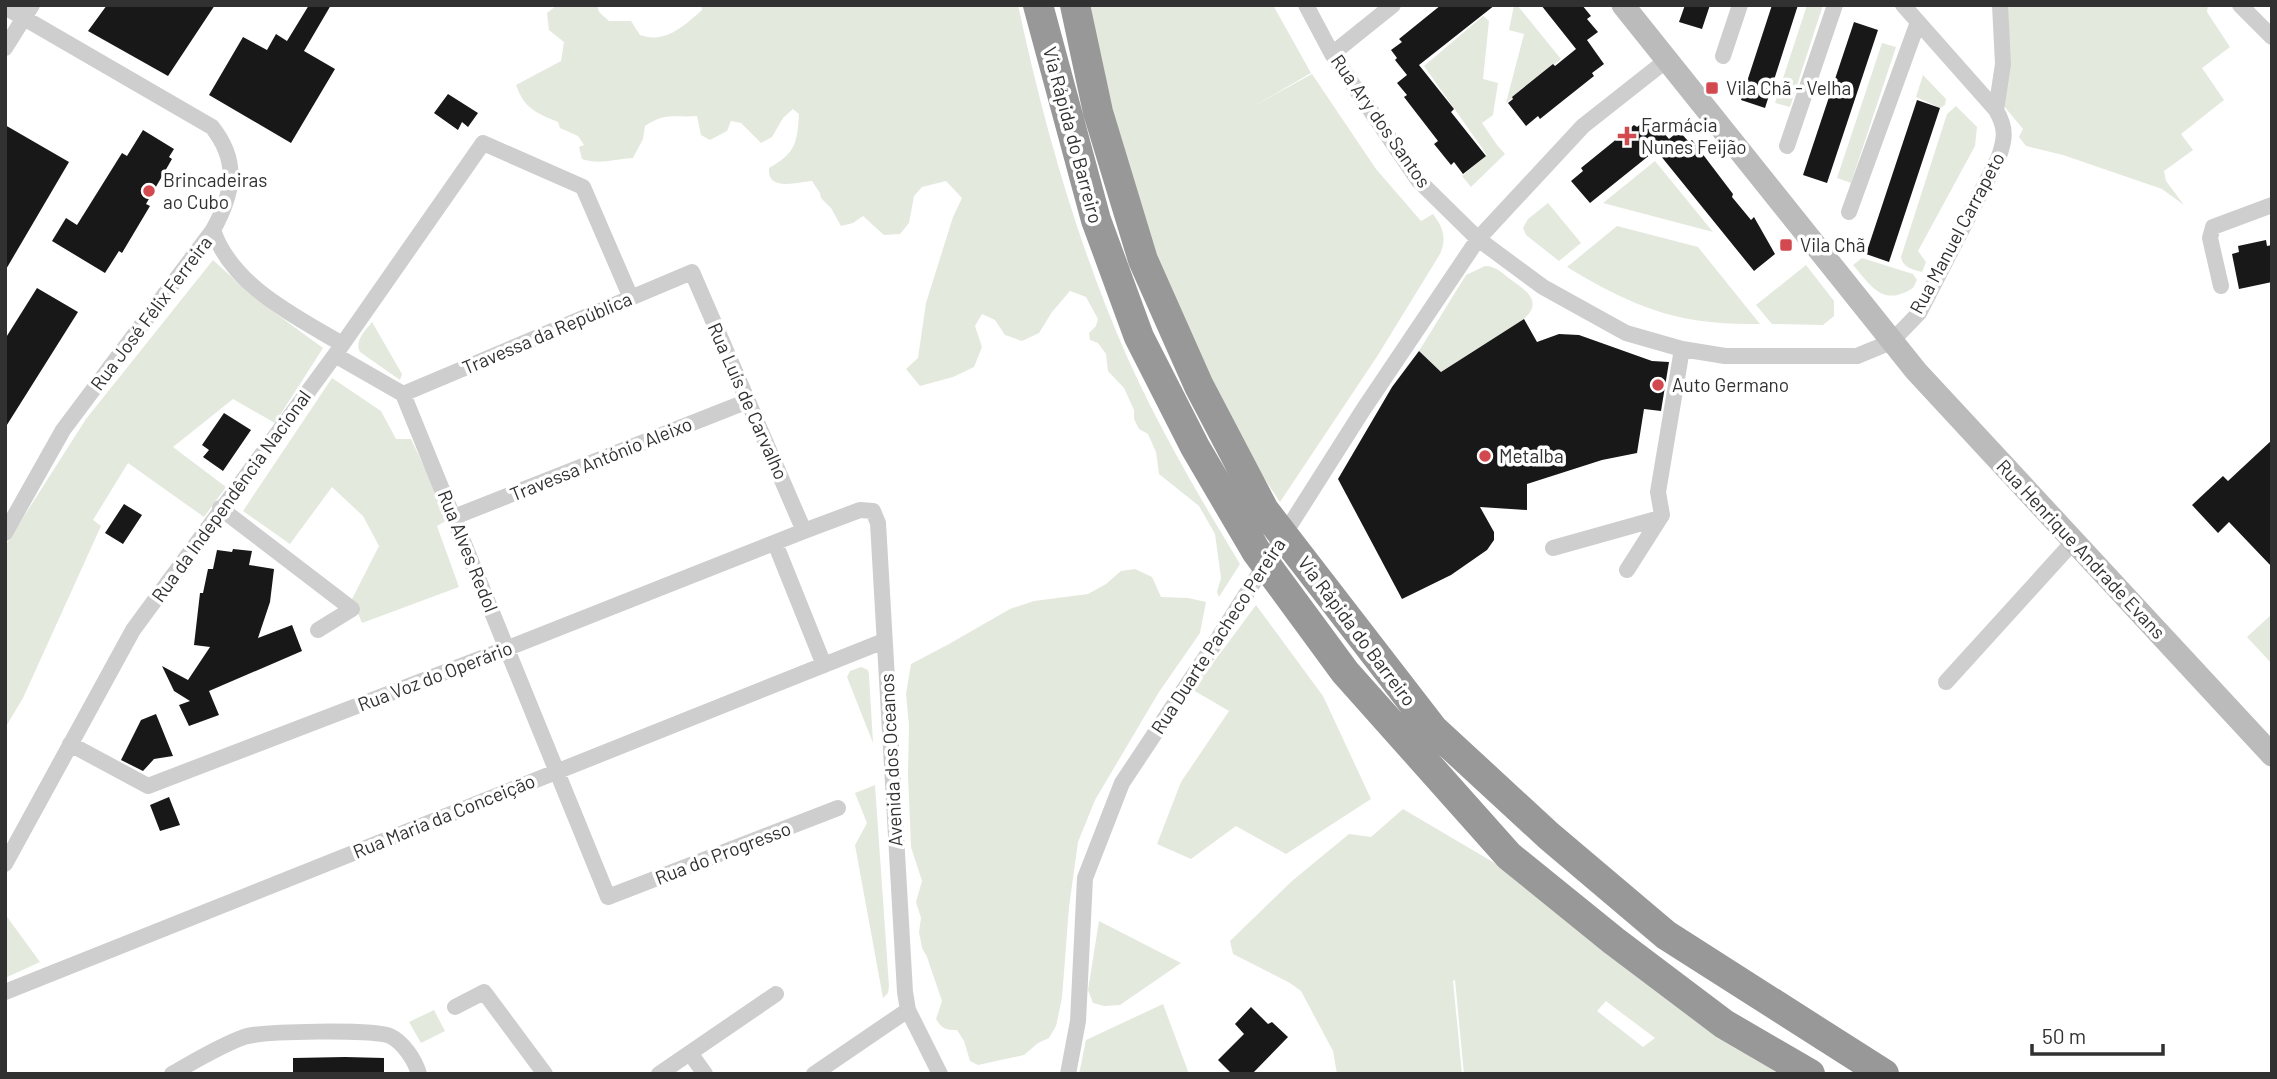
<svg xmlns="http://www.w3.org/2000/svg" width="2277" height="1079" viewBox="0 0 2277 1079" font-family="Barlow,sans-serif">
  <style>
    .green { fill: #e4e9de; fill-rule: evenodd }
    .building { fill: #181818 }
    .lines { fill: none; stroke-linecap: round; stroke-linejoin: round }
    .street { stroke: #cecece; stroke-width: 16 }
    .secondary { stroke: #bbb; stroke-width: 23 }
    .highway { stroke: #989898; stroke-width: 30 }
    .poi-dot { fill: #d24950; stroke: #fff; stroke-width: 2.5 }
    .labels { text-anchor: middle; stroke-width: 7; stroke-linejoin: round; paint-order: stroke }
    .poi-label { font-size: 19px; fill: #313131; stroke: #fff; text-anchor: start }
    .street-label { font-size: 19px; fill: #313131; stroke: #fff }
  </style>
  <rect width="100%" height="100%" fill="#fff"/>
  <path class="green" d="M557,5H597L599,12L609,21H631L640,35C665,44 684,26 702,10L701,5H1018C1044,126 1078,246 1128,359C1160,430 1200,498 1240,564L1219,597L1217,592L1221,578L1215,534L1199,506L1159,474L1156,452L1148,434L1139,429L1134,419V410L1124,388L1108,371L1106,354L1098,343L1090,340L1089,333L1096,326L1098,319L1086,297L1070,291L1052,312L1039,333L1022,341L1005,335L995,320L982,314L975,326L982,347L974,367L953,377L920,386L906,369L918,358L926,303L953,217L962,198L946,181L922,187L914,196L909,223L900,234L884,235L863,216L853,223L841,226L831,208L821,198L820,193L812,181C797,182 767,192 769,168C796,153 797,143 799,114L793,109L783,118L772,137L761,143L741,123L731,121L727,131L710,140L701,135L697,116C673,118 667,112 645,126L643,139L633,158C616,159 598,165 582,159L579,147L584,145L578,136L560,128L558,122C536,113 524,108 516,85L561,61L564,42L549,30L547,13Z
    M1086,5H1273L1311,73L1252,107L1312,74L1376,169L1421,221L1433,214C1443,227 1447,238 1440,254L1378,355L1280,502L1262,475L1218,393L1158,258L1124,159Z
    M1514,5H1517L1561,59L1506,103L1524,34L1509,30Z
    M1807,5H1823L1790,107L1775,103Z
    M2005,5H2208L2207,12L2230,47L2202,68L2224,100L2181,134L2193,150L2164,171L2166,181L2184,205L2162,189L2063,155L2026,146L2019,137L2023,129L2003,105Z
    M1483,16L1489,21L1483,79L1498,83L1493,115L1482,123L1497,145L1505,154L1471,187L1462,176L1487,155L1424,66Z
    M1882,43L1896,47L1851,183L1837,178Z
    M1923,75L1946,99L1945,105L1940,108L1916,97Z
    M1956,106L1977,127L1975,146L1918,251L1926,262L1922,272C1912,269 1903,268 1901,257L1947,114Z
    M1655,161L1713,232L1603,203Z
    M1548,203L1581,243L1559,261L1526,235L1523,228L1528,219Z
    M1617,226L1698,247L1760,324C1744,324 1727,324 1711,322C1659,318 1611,294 1567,267Z
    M1862,258L1913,274L1917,280L1913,288C1883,307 1872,287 1853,265Z
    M213,260L256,299L323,348L275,423L233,399L173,447L226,487L204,517L128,463L93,520L101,526L23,698L5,728V546L86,419Z
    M1806,265L1834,301V316L1823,325L1772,324L1756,305Z
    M1485,266C1496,266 1502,273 1510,279C1525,290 1544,301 1524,319L1441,372L1419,351L1466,275Z
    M372,322L402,374L400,380L360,352C354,341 365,331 372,322Z
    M332,378L381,411L396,439H411L449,519L437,526L459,587L362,623L352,599L379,546L363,516L332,487L290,544L243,511Z
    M1135,569L1152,577L1161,597L1188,598L1206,602L1200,633L1159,692L1095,800L1078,842L1069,907L1062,998L1056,1026L1049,1038L1038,1043L1024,1055L978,1065L970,1061L964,1041L957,1030C946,1030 942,1029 936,1019L942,1001L927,957L922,948L919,932L921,918L916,902L922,881L911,847L908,775L909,725L906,694L911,664L949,644L1010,609L1034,601L1088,594L1106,584L1121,571Z
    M1256,605L1323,696L1371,799L1286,854L1236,826L1191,859L1157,844L1181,782L1229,711L1193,690Z
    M2272,614V664L2247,637Z
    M861,667L868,670L869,675L873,743L847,677L850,671Z
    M875,785L889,986L888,993L883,998L855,845L867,823L855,793Z
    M1403,809L1498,865L1788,1074H1464L1455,980L1453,981L1462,1074H1337L1333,1051L1301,991L1290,983L1233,954L1230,941L1292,881L1349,834L1371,837ZM1606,1001L1611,1005L1655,1038L1643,1047L1597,1011Z
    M5,914L40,962L5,978Z
    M1099,921L1181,963L1120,1005L1104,1006L1093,1003L1088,990Z
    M1163,1004L1189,1074H1079L1086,1040Z
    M434,1010L445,1031L421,1043L409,1022Z"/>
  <path class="building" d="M107,5H215L168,76L88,31Z
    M309,5H331L304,51L335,69L291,143L209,95L243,37L267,50L276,34L287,41Z
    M1441,5H1495L1419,65L1454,109L1451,112L1486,156L1463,174L1454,162L1451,165L1434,144L1438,141L1404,97L1407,95L1397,83L1407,75L1395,60L1397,58L1391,50L1402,42L1399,39Z
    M1541,5H1582L1591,16L1587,19L1598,32L1587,40L1604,64L1592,73L1594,76L1560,103L1540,119L1538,116L1526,126L1508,103L1513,99L1512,97L1553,64L1555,66L1576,49Z
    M1685,5H1710L1702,29L1679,22Z
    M1772,5H1798L1765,108L1741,100Z
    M1854,22L1878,30L1827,183L1803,175Z
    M448,94L478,113L468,127L462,122L458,130L434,113Z
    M1917,100L1940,108L1889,262L1866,254Z
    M1648,118L1655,127L1657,125L1669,139L1679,131L1689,142L1692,140L1733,194L1732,197L1751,220L1754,217L1775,254L1754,271L1656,150L1590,203L1571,181L1583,171L1581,168L1634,125L1637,127Z
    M5,125L69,162L5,271Z
    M143,130L174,149L169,157L172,159L146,204L150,206L122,253L119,251L105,273L52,241L66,218L77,225L122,153L127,156Z
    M2266,240L2267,246L2272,245V282L2239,289L2232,254L2239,252L2238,246Z
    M37,288L78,312L5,428V339Z
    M1524,319L1537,342L1559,334L1579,335L1652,361L1669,362L1661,411L1644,409L1637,453L1602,460L1527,484V510L1480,507L1494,532V540L1487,550L1451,575L1402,599L1338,479L1392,387L1419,351L1441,372Z
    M224,413L251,430L223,471L203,457L209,450L202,445Z
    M2272,440V567L2229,522L2218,533L2192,505L2223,476L2228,481Z
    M124,504L142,515L123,544L105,533Z
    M233,549L252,551L249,565L274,569L270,602L258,638L292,625L302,651L209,691L219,715L189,726L179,705L190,701L174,691L162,666L188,680L210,647L194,645L200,593H203L208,569H213L217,550L232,552Z
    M156,714L173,756L154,759L143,771L121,760L141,720Z
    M169,797L180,825L160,831L150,805Z
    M1251,1007L1268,1024L1272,1022L1288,1037L1252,1074H1232L1218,1060L1244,1034L1235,1024Z
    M345,1057L384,1058V1074H293V1058Z"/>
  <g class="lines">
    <path class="street" d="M1306,5L1332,54L1418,180L1478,239L1543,287L1626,333L1682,349L1725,356H1857L1891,342L1919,313L1998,159C2005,140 2007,129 1996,110L1903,5
      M2240,5L2272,37
      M5,7L212,127C240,162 233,194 213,230L63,430L5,533
      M5,48L32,5
      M1332,54L1393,5
      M1723,56L1740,5
      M1996,110L2003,64L2000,5
      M1787,146L1835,5
      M1849,212L1918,22
      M213,230C232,286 295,316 342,344
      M2221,286L2210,238L2213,227L2272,205
      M335,355L403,394L608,897L838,808
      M403,394L692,272L804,531
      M220,508L352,609L318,630
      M454,517L748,401
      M775,543L824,665
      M1553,548L1660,518
      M1627,570L1662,515L1658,492L1682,349
      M1946,682L2074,541
      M70,744L148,786L508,648L804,531L860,510L873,511L878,523L905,992L908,1010L940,1074
      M5,864L133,630L335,355L483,143L583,187L631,298
      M5,992L884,641
      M455,1007L484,992L545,1074
      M690,1053L705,1074
      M172,1074C195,1061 219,1046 244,1037C262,1031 374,1029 390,1036C403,1042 415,1060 419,1074
      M659,1074L776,994
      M814,1074L908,1010
      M1068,1074L1078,1021L1085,878L1122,783L1219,637L1363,410L1478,239L1583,126L1668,59"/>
    <path class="secondary" d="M1623,5L1916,371L2272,755"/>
    <path class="highway" d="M1038,5L1096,220L1139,337L1195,447L1256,551L1345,672L1509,856L1614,941L1724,1024L1810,1074
      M1075,5L1098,112L1143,260L1199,386L1264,510L1433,729L1549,836L1666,935L1884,1074"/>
  </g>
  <g class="poi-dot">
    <rect x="1705" y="81" width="14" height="14" rx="3.5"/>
    <path d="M1623.5 125.5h7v7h7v7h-7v7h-7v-7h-7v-7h7z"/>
    <circle cx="149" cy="191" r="7"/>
    <rect x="1779" y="238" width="14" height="14" rx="3.5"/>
    <circle cx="1658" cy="385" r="7"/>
    <circle cx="1485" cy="456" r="7"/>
  </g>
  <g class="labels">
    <g class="poi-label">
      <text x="1726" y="95">Vila Chã - Velha</text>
      <text x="1641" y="132">Farmácia<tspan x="1641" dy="22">Nunes Feijão</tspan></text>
      <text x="163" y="187">Brincadeiras<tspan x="163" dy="22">ao Cubo</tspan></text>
      <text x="1800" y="252">Vila Chã</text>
      <text x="1672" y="392">Auto Germano</text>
      <text x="1499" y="463">Metalba</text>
    </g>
    <g class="street-label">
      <text transform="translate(1381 121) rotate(55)" y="7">Rua Ary dos Santos</text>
      <text transform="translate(1073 135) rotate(75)" y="7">Via Rápida do Barreiro</text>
      <text transform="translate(1957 233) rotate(-62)" y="7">Rua Manuel Carrapeto</text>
      <text transform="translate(151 313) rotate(-53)" y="7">Rua José Félix Ferreira</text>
      <text transform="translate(547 333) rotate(-23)" y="7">Travessa da República</text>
      <text transform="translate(748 401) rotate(66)" y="7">Rua Luís de Carvalho</text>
      <text transform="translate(601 459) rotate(-22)" y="7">Travessa António Aleixo</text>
      <text transform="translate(231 496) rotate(-54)" y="7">Rua da Independência Nacional</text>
      <text transform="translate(2081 549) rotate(47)" y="7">Rua Henrique Andrade Evans</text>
      <text transform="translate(468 551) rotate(68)" y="7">Rua Alves Redol</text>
      <text transform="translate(1357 631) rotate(53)" y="7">Via Rápida do Barreiro</text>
      <text transform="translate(1218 636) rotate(-57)" y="7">Rua Duarte Pacheco Pereira</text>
      <text transform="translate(435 676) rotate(-21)" y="7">Rua Voz do Operário</text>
      <text transform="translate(891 760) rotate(-93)" y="7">Avenida dos Oceanos</text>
      <text transform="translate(444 816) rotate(-22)" y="7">Rua Maria da Conceição</text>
      <text transform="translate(723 853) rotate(-21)" y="7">Rua do Progresso</text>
    </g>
  </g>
  <rect width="2277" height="1079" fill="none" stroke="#313131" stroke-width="14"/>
  <path d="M2032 1044v10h131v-10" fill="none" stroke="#313131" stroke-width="3.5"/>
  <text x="2042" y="1044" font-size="21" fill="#313131" stroke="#ffffff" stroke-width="5" paint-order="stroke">50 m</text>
</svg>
